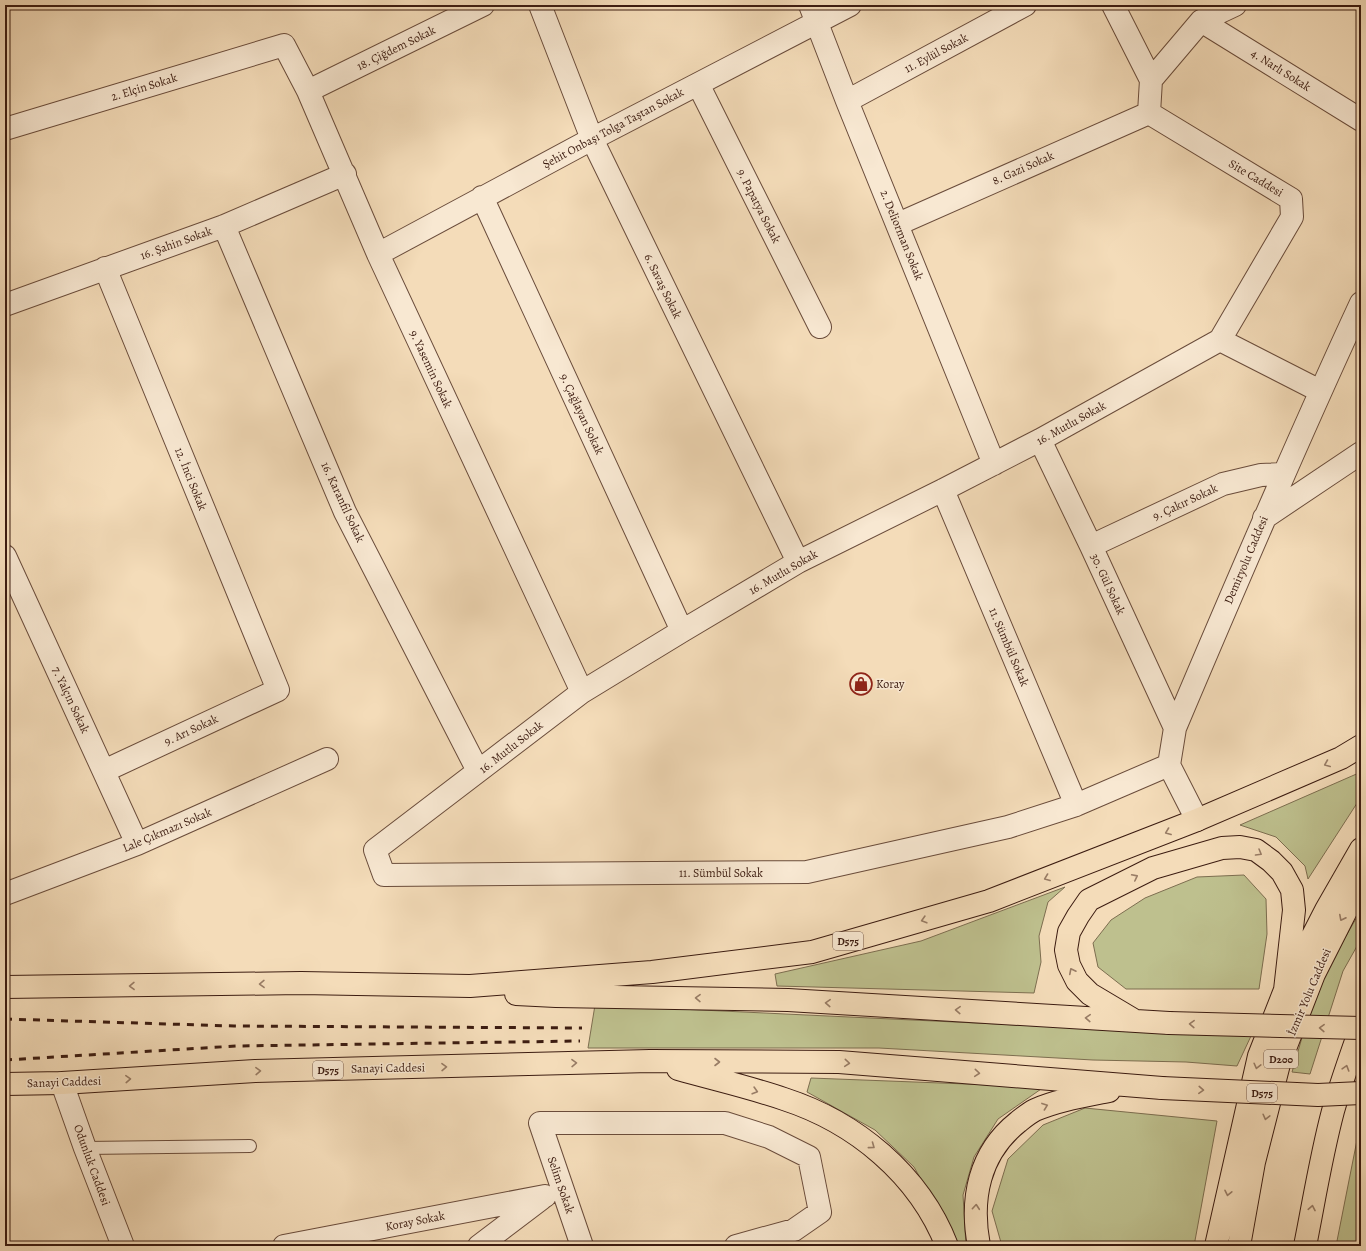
<svg xmlns="http://www.w3.org/2000/svg" width="1366" height="1251" viewBox="0 0 1366 1251" font-family="Alegreya,serif">
  <style>
    .green { fill: #bec08e; stroke: #7d6e50 }
    .lines { fill: none; stroke-linecap: round; stroke-linejoin: round }
    .service-casing { stroke: #6a4c3b; stroke-width: 14 }
    .minor-casing { stroke: #6a4c3b; stroke-width: 24 }
    .tertiary-casing { stroke: #6a4c3b; stroke-width: 24 }
    .trunk-casing { stroke: #3c1c11; stroke-width: 24 }
    .service { stroke: #f8e8d2; stroke-width: 12 }
    .minor { stroke: #f8e8d2; stroke-width: 22 }
    .tertiary { stroke: #f8e8d2; stroke-width: 22 }
    .trunk { stroke: #f4dcb9; stroke-width: 22 }
    .rail { stroke: #3c1c11; stroke-width: 3; stroke-dasharray: 7 7; stroke-linecap: butt }
    .trunk-bridge-casing { stroke: #3c1c11; stroke-width: 24; stroke-linecap: butt }
    .trunk-bridge { stroke: #f4dcb9; stroke-width: 22 }
    .oneway { stroke: #987c65 }
    .labels { text-anchor: middle; stroke-width: 3; stroke-linejoin: round; paint-order: stroke }
    .shield { fill: #f8e8d2; stroke: #74594b; stroke-width: 1 }
    .shield-label { font-size: 11px; font-weight: bold; fill: #3c1c11 }
    .street-label { font-size: 12px; fill: #3c1c11; stroke: #f8e8d2 }
    .poi-label { font-size: 12px; fill: #3c1c11; stroke: #f8e8d2; text-anchor: start }
  </style>
  <rect width="100%" height="100%" fill="#f4dcb9"/>
  <filter id="stains"><feTurbulence type="fractalNoise" baseFrequency=".005" numOctaves="4"/><feColorMatrix values="0 0 0 0 .2 0 0 0 0 .09 0 0 0 0 .02 0 0 0 .5 -.17"/></filter>
  <radialGradient id="worn" r=".72"><stop offset=".6" stop-color="#630" stop-opacity="0"/><stop offset="1" stop-color="#630" stop-opacity=".3"/></radialGradient>
  <path class="green" d="M1361,772V797L1308,879L1305,866L1276,837L1240,825Z
    M1244,875L1266,899L1267,934L1259,989H1126L1098,967L1093,943L1111,920L1145,898L1197,877Z
    M1065,887L1048,902L1039,936L1041,962L1034,993L777,986L775,974L921,941Z
    M1361,910V939L1343,971L1310,1074L1292,1072L1317,986Z
    M595,1005L1251,1036L1237,1066L1186,1062L1093,1060L879,1048H588Z
    M811,1078L1044,1087L998,1119L974,1157L963,1195L966,1246H959L914,1167L875,1130L807,1092Z
    M1085,1108L1217,1121L1194,1246H1002L992,1211L1008,1159L1043,1125Z
    M1361,1129V1246H1336L1359,1130Z"/>
  <g class="lines">
    <g class="service-casing">
      <path id="service" d="M85,1148L250,1146"/>
    </g>
    <g class="minor-casing">
      <path id="minor" d="M540,5L592,139L798,562
        M810,5L847,101L994,464
        M1113,5L1151,80L1149,113L1291,199L1292,217L1220,340L1320,391
        M1201,21L1361,120
        M1151,80L1201,21L1235,5
        M698,84L820,327
        M308,91L483,5
        M847,101L1025,5
        M5,129L284,45L308,91L378,254L582,692
        M482,197L682,631
        M898,224L1149,113
        M224,226L345,512L478,771
        M378,254L592,139L850,5
        M5,305L224,226L345,174
        M1040,440L1091,546L1175,728
        M943,490L1076,805
        M1264,518L1361,453
        M1091,546L1223,484L1261,475L1284,474
        M5,556L137,844
        M1169,765L1076,805L1008,827L807,872L384,875L375,850L582,692L682,631L798,562L943,490L1040,440L1220,340
        M104,771L278,690L105,268
        M1197,820L1169,765L1175,728C1235,586 1296,443 1361,303
        M5,894L137,844L327,759
        M284,1246L545,1196
        M479,1246L541,1199
        M582,1246L540,1123H725L769,1137L809,1157L820,1212L794,1230L736,1246"/>
    </g>
    <g class="tertiary-casing">
      <path id="tertiary" d="M62,1083L85,1148L123,1246"/>
    </g>
    <g class="trunk-casing">
      <path id="trunk" d="M5,987L301,983L470,986L652,972L812,952L989,901L1197,820L1341,758L1361,746
        M516,994L556,996L788,1000L1169,1023
        M1132,1019L1090,994L1077,981L1069,965L1066,950L1069,932L1078,916L1089,900L1153,868L1222,848L1240,847L1256,850L1271,861L1282,872L1292,890L1294,910L1285,990
        M678,1069C713,1079 749,1087 784,1099C855,1122 919,1174 947,1246
        M5,1084L62,1083L255,1071L650,1061L839,1062L1162,1088
        M979,1246C970,1199 979,1153 1018,1122C1023,1118 1029,1113 1035,1110C1058,1100 1084,1096 1109,1091
        M1216,1246L1259,1056L1285,990L1326,910L1361,849
        M1239,1246L1254,1162L1279,1064L1314,974L1350,903L1361,884
        M1305,1246C1314,1201 1321,1156 1333,1111C1341,1083 1351,1055 1361,1027"/>
    </g>
    <use href="#service" class="service"/>
    <use href="#minor" class="minor"/>
    <use href="#tertiary" class="tertiary"/>
    <use href="#trunk" class="trunk"/>
    <path class="rail" d="M5,1019L234,1026L582,1028
      M5,1060L236,1046L580,1041"/>
    <g class="trunk-bridge-casing">
      <path id="trunk-bridge" d="M1169,1023L1361,1028
        M1162,1088L1318,1095L1361,1093"/>
    </g>
    <use href="#trunk-bridge" class="trunk-bridge"/>
  </g>
  <defs><path id="oneway-chevron" d="M-2-3.5L2.5 0L-2 3.5" fill="none" stroke-width="1.6" stroke-linecap="round" stroke-linejoin="round"/></defs>
  <g class="oneway">
    <use href="#oneway-chevron" transform="translate(1327 764) rotate(157)"/>
    <use href="#oneway-chevron" transform="translate(1168 832) rotate(159)"/>
    <use href="#oneway-chevron" transform="translate(1259 853) rotate(30)"/>
    <use href="#oneway-chevron" transform="translate(1135 877) rotate(-27)"/>
    <use href="#oneway-chevron" transform="translate(1047 878) rotate(159)"/>
    <use href="#oneway-chevron" transform="translate(1342 918) rotate(117)"/>
    <use href="#oneway-chevron" transform="translate(924 920) rotate(164)"/>
    <use href="#oneway-chevron" transform="translate(1072 971) rotate(-117)"/>
    <use href="#oneway-chevron" transform="translate(262 984) rotate(179)"/>
    <use href="#oneway-chevron" transform="translate(132 986) rotate(179)"/>
    <use href="#oneway-chevron" transform="translate(698 998) rotate(-179)"/>
    <use href="#oneway-chevron" transform="translate(828 1003) rotate(-177)"/>
    <use href="#oneway-chevron" transform="translate(958 1010) rotate(-177)"/>
    <use href="#oneway-chevron" transform="translate(1088 1018) rotate(-177)"/>
    <use href="#oneway-chevron" transform="translate(1192 1024) rotate(-178)"/>
    <use href="#oneway-chevron" transform="translate(1322 1028) rotate(-178)"/>
    <use href="#oneway-chevron" transform="translate(717 1062)"/>
    <use href="#oneway-chevron" transform="translate(574 1063) rotate(-1)"/>
    <use href="#oneway-chevron" transform="translate(847 1063) rotate(5)"/>
    <use href="#oneway-chevron" transform="translate(1257 1066) rotate(104)"/>
    <use href="#oneway-chevron" transform="translate(444 1067) rotate(-1)"/>
    <use href="#oneway-chevron" transform="translate(1346 1068) rotate(-73)"/>
    <use href="#oneway-chevron" transform="translate(258 1071) rotate(-2)"/>
    <use href="#oneway-chevron" transform="translate(977 1073) rotate(5)"/>
    <use href="#oneway-chevron" transform="translate(128 1079) rotate(-3)"/>
    <use href="#oneway-chevron" transform="translate(1201 1090) rotate(3)"/>
    <use href="#oneway-chevron" transform="translate(755 1091) rotate(16)"/>
    <use href="#oneway-chevron" transform="translate(1045 1106) rotate(-20)"/>
    <use href="#oneway-chevron" transform="translate(1266 1117) rotate(104)"/>
    <use href="#oneway-chevron" transform="translate(872 1146) rotate(36)"/>
    <use href="#oneway-chevron" transform="translate(1228 1193) rotate(102)"/>
    <use href="#oneway-chevron" transform="translate(976 1207) rotate(-85)"/>
    <use href="#oneway-chevron" transform="translate(1312 1208) rotate(-79)"/>
  </g>
  <defs>
    <g id="shop-ring" transform="scale(1.15)"><circle r="9.5" fill="#f8e8d2" stroke="#8f2418" stroke-width="1.5"/><path d="M-5-2.5h2.3a2.7 3.5 0 0 1 5.4 0H5L5.5 6h-11ZM-1.5-2.5h3a1.5 2.3 0 0 0-3 0Z" fill="#8f2418"/></g>
  </defs>
  <g fill-rule="evenodd">
    <use href="#shop-ring" x="861" y="684"/>
  </g>
  <g class="labels">
    <g class="shield">
      <rect x="833" y="932" width="30" height="18" rx="3"/>
      <rect x="1264" y="1050" width="34" height="18" rx="3"/>
      <rect x="313" y="1061" width="30" height="18" rx="3"/>
      <rect x="1247" y="1084" width="30" height="18" rx="3"/>
    </g>
    <g class="shield-label">
      <text x="848" y="945">D575</text>
      <text x="1281" y="1063">D200</text>
      <text x="328" y="1074">D575</text>
      <text x="1262" y="1097">D575</text>
    </g>
    <g class="street-label">
      <text transform="translate(396 48) rotate(-26)" y="4">18. Çiğdem Sokak</text>
      <text transform="translate(936 53) rotate(-28)" y="4">11. Eylül Sokak</text>
      <text transform="translate(1281 70) rotate(32)" y="4">4. Narlı Sokak</text>
      <text transform="translate(144 87) rotate(-17)" y="4">2. Elçin Sokak</text>
      <text transform="translate(613 128) rotate(-28)" y="4">Şehit Onbaşı Tolga Taştan Sokak</text>
      <text transform="translate(1023 168) rotate(-24)" y="4">8. Gazi Sokak</text>
      <text transform="translate(1256 178) rotate(31)" y="4">Site Caddesi</text>
      <text transform="translate(759 206) rotate(63)" y="4">9. Papatya Sokak</text>
      <text transform="translate(902 235) rotate(68)" y="4">2. Deliorman Sokak</text>
      <text transform="translate(176 243) rotate(-20)" y="4">16. Şahin Sokak</text>
      <text transform="translate(663 286) rotate(64)" y="4">6. Savaş Sokak</text>
      <text transform="translate(431 369) rotate(65)" y="4">9. Yasemin Sokak</text>
      <text transform="translate(582 414) rotate(65)" y="4">9. Çağlayan Sokak</text>
      <text transform="translate(1071 423) rotate(-29)" y="4">16. Mutlu Sokak</text>
      <text transform="translate(191 479) rotate(68)" y="4">12. İnci Sokak</text>
      <text transform="translate(343 502) rotate(65)" y="4">16. Karanfil Sokak</text>
      <text transform="translate(1185 502) rotate(-25)" y="4">9. Çakır Sokak</text>
      <text transform="translate(1246 560) rotate(-67)" y="4">Demiryolu Caddesi</text>
      <text transform="translate(783 572) rotate(-30)" y="4">16. Mutlu Sokak</text>
      <text transform="translate(1108 584) rotate(65)" y="4">30. Gül Sokak</text>
      <text transform="translate(1009 647) rotate(67)" y="4">11. Sümbül Sokak</text>
      <text transform="translate(71 700) rotate(65)" y="4">7. Yalçın Sokak</text>
      <text transform="translate(191 730) rotate(-25)" y="4">9. Arı Sokak</text>
      <text transform="translate(511 747) rotate(-38)" y="4">16. Mutlu Sokak</text>
      <text transform="translate(167 830) rotate(-23)" y="4">Lale Çıkmazı Sokak</text>
      <text x="721" y="877">11. Sümbül Sokak</text>
      <text transform="translate(1309 992) rotate(-67)" y="4">İzmir Yolu Caddesi</text>
      <text transform="translate(388 1068) rotate(-1)" y="4">Sanayi Caddesi</text>
      <text transform="translate(64 1082) rotate(-2)" y="4">Sanayi Caddesi</text>
      <text transform="translate(92 1165) rotate(70)" y="4">Odunluk Caddesi</text>
      <text transform="translate(561 1185) rotate(71)" y="4">Selim Sokak</text>
      <text transform="translate(415 1221) rotate(-11)" y="4">Koray Sokak</text>
    </g>
    <g class="poi-label">
      <text x="876" y="688">Koray</text>
    </g>
  </g>
  <rect width="1366" height="1251" fill="none" stroke="#f4dcb9" stroke-width="20"/>
  <rect x="6" y="6" width="1354" height="1239" fill="none" stroke="#3c1c11" stroke-width="2"/>
  <rect x="10" y="10" width="1346" height="1231" fill="none" stroke="#3c1c11"/>
  <rect width="100%" height="100%" filter="url(#stains)"/>
  <rect width="100%" height="100%" fill="url(#worn)"/>
</svg>
